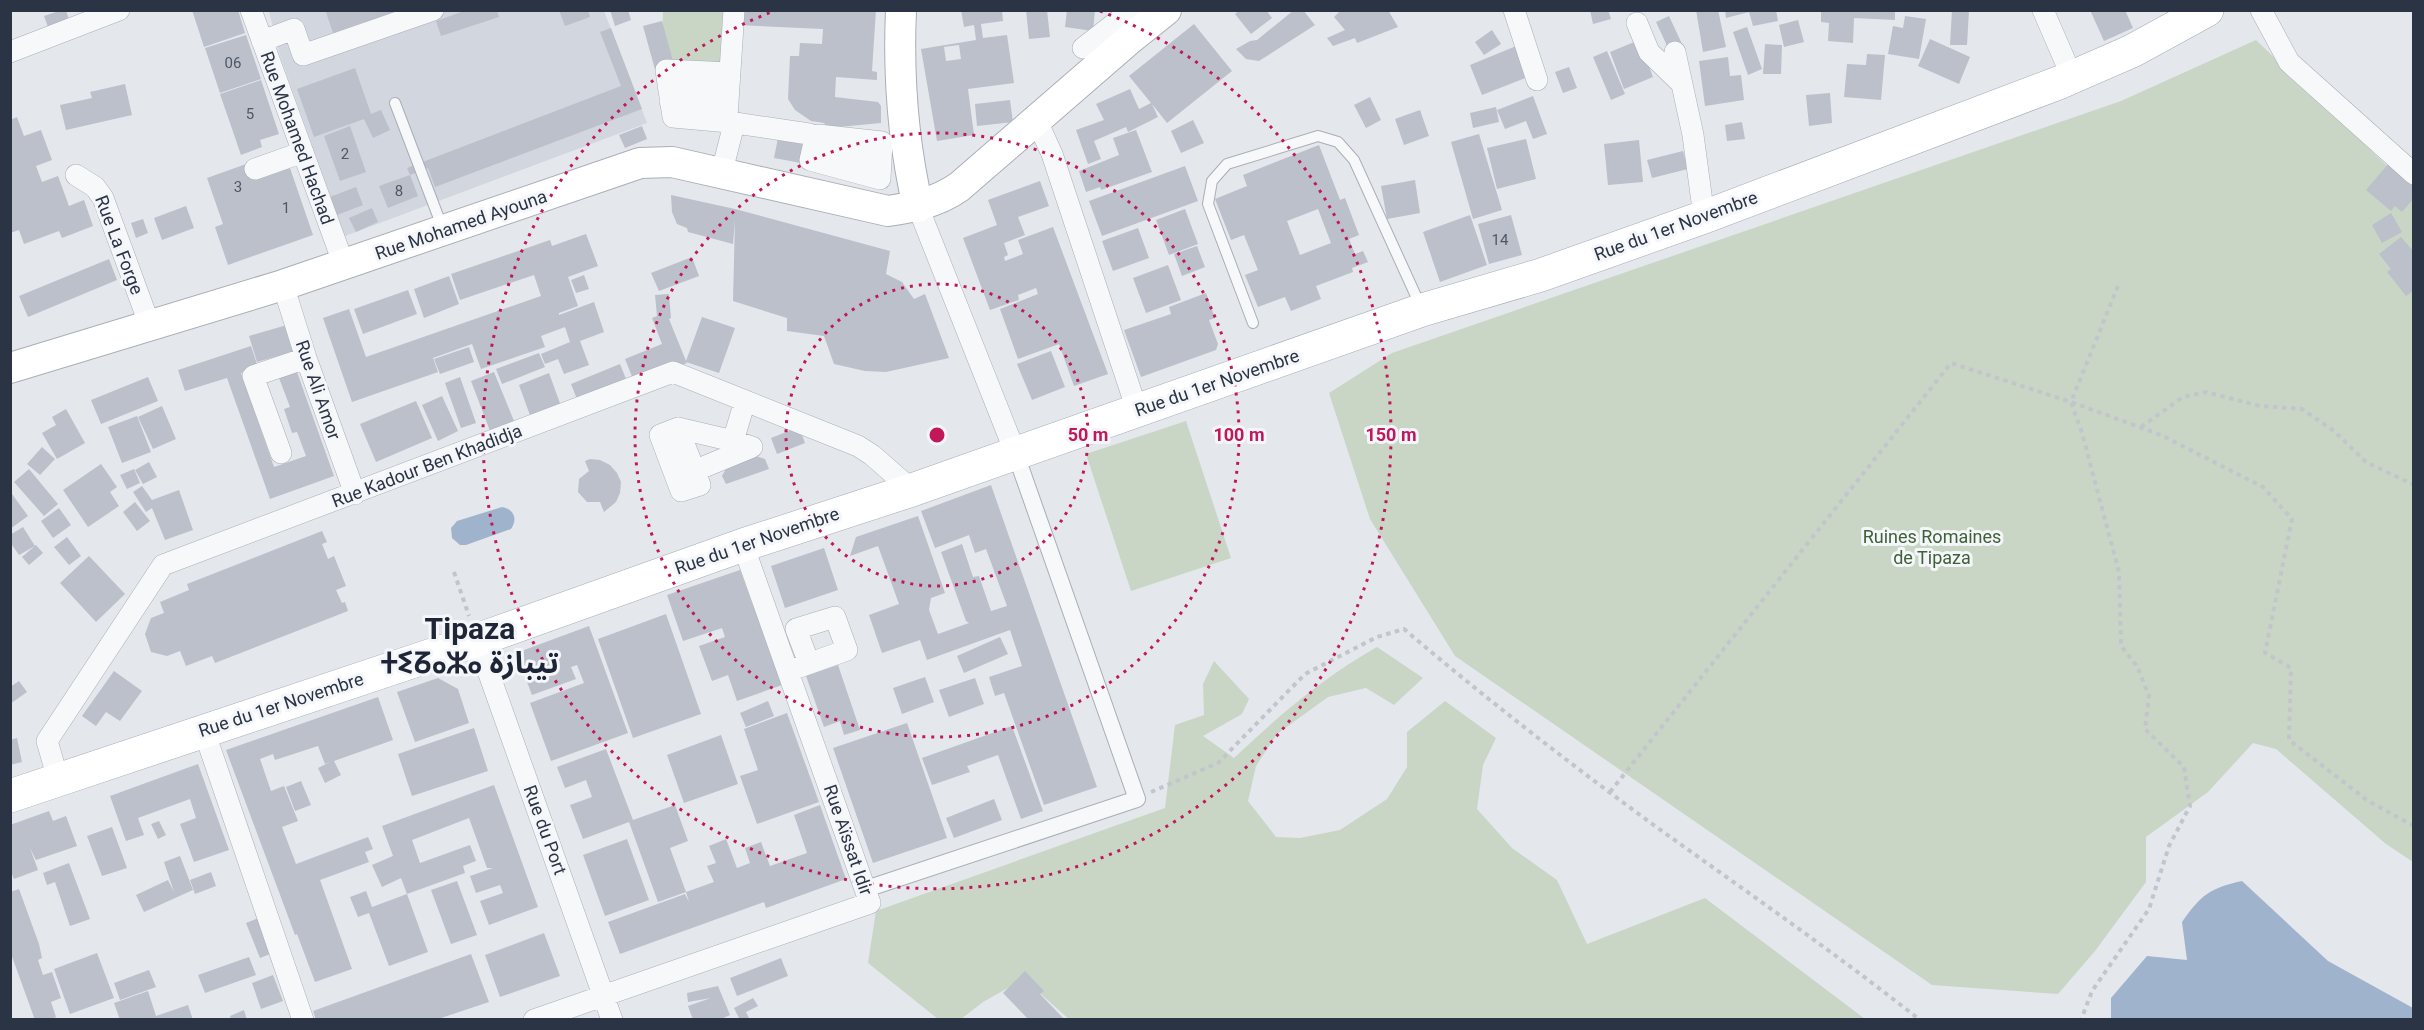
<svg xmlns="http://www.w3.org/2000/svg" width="2424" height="1030" viewBox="0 0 2424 1030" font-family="Roboto,'Noto Sans Arabic','Noto Sans Tifinagh',sans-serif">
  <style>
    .built { fill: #d2d6de }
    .green { fill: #c9d6c5 }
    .water { fill: #9fb4cc }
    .building { fill: #bbc0ca; fill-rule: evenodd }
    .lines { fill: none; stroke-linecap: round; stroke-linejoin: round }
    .service-casing { stroke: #a9aeb7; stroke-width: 12 }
    .pedestrian-casing { stroke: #a9aeb7; stroke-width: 18 }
    .minor-casing { stroke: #a9aeb7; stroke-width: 22 }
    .secondary-casing { stroke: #a9aeb7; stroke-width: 32 }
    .primary-casing { stroke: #a3abb8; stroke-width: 34 }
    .path { stroke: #c2c5cb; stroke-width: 4; stroke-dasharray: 4.5 4.5; stroke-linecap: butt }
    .service { stroke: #f7f8fa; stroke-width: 10 }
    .pedestrian { stroke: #f7f8fa; stroke-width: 16 }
    .minor { stroke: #f7f8fa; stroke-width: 21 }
    .secondary { stroke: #fff; stroke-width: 30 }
    .primary { stroke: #fff; stroke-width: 33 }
    .ring { fill: none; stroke: #c2185b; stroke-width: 3; stroke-dasharray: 3 6 }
    .labels { text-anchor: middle; stroke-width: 6; stroke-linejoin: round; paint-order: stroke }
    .number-label { font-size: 15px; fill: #4f5766 }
    .street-label { font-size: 18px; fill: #2b3445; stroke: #f4f6f9 }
    .park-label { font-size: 18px; fill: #3f6138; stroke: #f4f6f9 }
    .town-label { font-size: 30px; font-weight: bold; fill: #1d2536; stroke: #f4f6f9 }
    .centre { fill: #c2185b; stroke: #f4f6f9; stroke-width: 3 }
    .ring-label { font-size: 18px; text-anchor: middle; font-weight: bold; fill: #c2185b; stroke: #f4f6f9; stroke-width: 6; stroke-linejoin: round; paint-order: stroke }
  </style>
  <rect width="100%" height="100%" fill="#e4e7ec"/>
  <path class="built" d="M269,11H604L647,123L345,236L279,53Z"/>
  <path class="green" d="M663,11H723L722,65L661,63Z
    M2256,40L2413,191V862L2386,844L2276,749L2253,743L2208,792L2146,837V882L2095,951L2058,994L1932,985L1455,656L1370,519L1329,393L1392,353L2121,101Z
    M1186,421L1231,558L1131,591L1086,454Z
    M1377,647L1423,678L1394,705L1366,688L1328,697L1277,734L1256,766L1248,801L1276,837L1300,838L1340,830L1387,799L1407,767V732L1445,701L1496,738L1483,765L1477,809L1512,848L1557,880L1587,944L1705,898L1865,1019L1070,1020L1024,979L983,1002L961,1019H938L868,963L876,911L1165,808L1175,725L1204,715L1203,684L1214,661L1249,699L1242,714L1203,736L1234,758C1278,716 1324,677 1377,647Z"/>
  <path class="water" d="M502,507C514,509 518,519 511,529L466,545H460L452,538L451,528L457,521Z
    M2242,881L2328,961L2413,1008V1019H2111V998L2147,956L2187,960L2182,922C2201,895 2210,888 2242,881Z"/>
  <path class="building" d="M62,10H66L69,20L48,27L44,16Z
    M192,10H238L245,33L204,47Z
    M329,10L397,11L383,16L386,22L367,29L364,22L333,33L326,12Z
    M467,10H497L499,17L441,36L436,21Z
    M559,10H588L590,17L565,26Z
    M610,10H628L631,20L615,26Z
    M739,10H876L872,71L877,72V80L836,77L835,97L878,102L881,106V123L828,128L824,123L811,121L795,110L788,99L790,56H799L800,43L822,44L823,29L738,25Z
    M961,10H1002L1003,21L981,24L983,38L1007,35L1014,83L968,89L974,135L937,141L921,49L976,40L974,25L964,27ZM959,45L961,59L946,61L944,47Z
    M1026,10H1047L1050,37L1029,39Z
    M1067,10H1095L1093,31L1065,27Z
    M1240,10H1266L1272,18L1251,34L1235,14Z
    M1294,10H1303L1315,25L1259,61L1246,59L1236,49L1250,41L1257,40Z
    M1341,10H1388L1398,27L1357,43L1355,38L1333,46L1327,38L1345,30L1334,17Z
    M1590,10H1608L1611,19L1593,24Z
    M1696,10H1718L1726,47L1703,52Z
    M1725,10H1776L1778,21L1753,26L1749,12L1726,18Z
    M1821,10H1895V20L1854,18L1853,43L1828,41L1829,23L1821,22Z
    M1952,10H1969L1967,45H1950Z
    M2090,10H2125L2133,28L2104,41Z
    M1669,16L1682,44L1669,50L1656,22Z
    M1905,16L1926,19L1919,59L1888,54L1893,26L1903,28Z
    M1798,20L1804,42L1784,47L1779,25Z
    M662,21L678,79L659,84L643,26Z
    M1194,24L1232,71L1167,123L1152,104L1158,117L1128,132L1126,127L1094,141L1101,159L1088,164L1076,130L1104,120L1096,104L1130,89L1139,109L1151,103L1129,76Z
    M1747,27L1762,69L1748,75L1733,32Z
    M611,28L642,109L435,187L428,168L410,175L407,168L621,86L600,32Z
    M1492,30L1501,44L1484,55L1475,42Z
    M246,35L261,79L220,93L205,48Z
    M1930,39L1970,57L1959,84L1918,66Z
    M1639,40L1653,77L1624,89L1610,52Z
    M1526,42L1533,75L1482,95L1470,65Z
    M1765,44L1782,45L1781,74H1763Z
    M1607,51L1625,94L1611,100L1593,57Z
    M1867,54L1885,55L1881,100L1844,97L1847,64L1866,65Z
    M1728,57L1730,76L1741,75L1744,100L1705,106L1699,61Z
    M1569,67L1577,88L1563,93L1555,72Z
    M355,68L371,114L381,110L390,130L373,138L364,119L314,137L297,89Z
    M261,80L279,134L260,140L262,147L241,155L220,94Z
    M125,84L132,115L66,130L60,105L92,98L90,92Z
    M1830,93L1832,123L1809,126L1806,95Z
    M1533,96L1547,134L1533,139L1526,121L1505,129L1497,110Z
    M1370,97L1381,120L1366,128L1354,105Z
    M1010,100L1013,122L977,126L975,104Z
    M1496,107L1499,122L1473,128L1470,113Z
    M1420,110L1429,136L1404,145L1395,119Z
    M17,117L24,136L41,130L52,160L36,166L42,182L58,176L69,206L84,200L93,226L62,238L59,231L24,244L19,230L10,233V120Z
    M1193,120L1204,143L1181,153L1171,131Z
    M1742,122L1745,139L1727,141L1725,125Z
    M350,126L366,172L340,181L324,136Z
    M642,126L647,139L625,148L619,135Z
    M1136,130L1152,172L1101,190L1100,187L1086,192L1079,171L1119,155L1113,138Z
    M1479,134L1502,210L1473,219L1451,142Z
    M778,138L805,145L801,163L774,158Z
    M1526,139L1536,179L1497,189L1487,148Z
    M1639,140L1643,182L1608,185L1604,144Z
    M1319,145L1340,200L1345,198L1359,235L1349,239L1355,254L1363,251L1368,262L1352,268L1353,272L1316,286L1321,299L1291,311L1285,297L1258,307L1245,275L1258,270L1244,235L1231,240L1215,199L1247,186L1243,175ZM1318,209L1331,243L1300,255L1287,221Z
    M1683,151L1688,169L1652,178L1647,160Z
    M249,163L255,180L290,168L313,235L228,265L215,227L223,224L207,178Z
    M2388,164L2414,185V198L2402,212L2395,206L2391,211L2366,190Z
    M1185,166L1198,201L1102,236L1089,201Z
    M410,175L418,196L388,208L379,186Z
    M1415,180L1420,213L1387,219L1381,186Z
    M1040,181L1049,206L1018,217L1025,235L1004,243L1008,255L1004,257L1005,261L1023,254L1018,240L1053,227L1108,374L1074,386L1059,344L1018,359L1000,309L1038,294L1036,288L1018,295L1019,300L990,310L963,238L997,225L988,200Z
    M356,187L363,205L337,215L330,197Z
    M671,195L735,209L890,251L886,274L902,282L914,299L925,294L949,358L886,372L865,371L834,364L824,336L787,331V318L733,301L735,220L733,244L688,232L687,228L677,224L672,212Z
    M186,206L194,228L162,240L154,218Z
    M372,208L378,222L356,232L349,218Z
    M1185,209L1198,244L1169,255L1156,220Z
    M2391,213L2402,232L2382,243L2372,225Z
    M1470,215L1487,265L1440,282L1423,232Z
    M1511,215L1522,255L1489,264L1478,224Z
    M143,219L148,233L136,238L131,223Z
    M1138,228L1149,258L1113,271L1102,241Z
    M586,234L598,266L568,277L578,306L559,313V315L594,302L604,332L580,341L589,365L564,374L558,359L545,364L541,354L570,342L565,327L541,336L545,347L481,369L472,344L433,358L438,372L352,402L323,318L349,309L366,357L541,296L534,275L460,300L451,274L550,240L552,246Z
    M2401,237L2414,252V290L2406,296L2387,272L2391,269L2379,254Z
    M1197,246L1205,267L1182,276L1174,254Z
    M692,257L699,276L659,291L651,273Z
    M109,259L117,280L28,317L19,296Z
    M1168,265L1181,300L1146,313L1133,278Z
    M584,275L589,289L576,293L571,280Z
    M449,276L459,304L424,318L414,289Z
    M408,290L417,314L363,334L354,309Z
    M1206,293L1215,318L1209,320L1218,344L1216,350L1141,377L1124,330L1171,314L1169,307Z
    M669,294L671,318L669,319L686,361L702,317L735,328L719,373L686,362L687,363L635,384L625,359L662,344L652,318L657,316L655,295Z
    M287,325L295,351L257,362L249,336Z
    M251,346L258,367L241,373L274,467L306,456L297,432L292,433L284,409L290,407L279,378L297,372L334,476L270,499L227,378L185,391L178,370Z
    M469,347L474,362L440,374L434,359Z
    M1051,351L1065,387L1032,400L1017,364Z
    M539,353L545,367L502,384L496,369Z
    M620,364L628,384L579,404L571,384Z
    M494,372L514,421L490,431L471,381Z
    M549,373L561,406L531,418L519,385Z
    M148,377L158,401L101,424L91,400Z
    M460,377L476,423L461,428L445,383Z
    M442,396L458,431L438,441L422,405Z
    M416,401L432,438L376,462L360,424Z
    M162,406L176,439L153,449L138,417Z
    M66,409L85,443L57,459L42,433L56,425L52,417Z
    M137,416L151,452L122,463L108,427Z
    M799,427L805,443L777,454L771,438Z
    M42,447L55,459L40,475L27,464Z
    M756,456L765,459L769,469L726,484L722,476L727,467Z
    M590,459L600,460L610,465L617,473L621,482L620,493L616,502L604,512L600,502H587L578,492L579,479L589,471L585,461Z
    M149,462L157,477L143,484L135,470Z
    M101,464L117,487L110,492L119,506L88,527L63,490Z
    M29,469L58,504L44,516L14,482Z
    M134,469L140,483L127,489L120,475Z
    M991,485L1097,787L1044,805L1004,693L995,696L989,677L1022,666L1010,630L927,660L920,640L882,653L869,615L899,604L878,546L850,556L856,537L918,516L945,593L931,598L929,610L938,634L969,623L966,621L941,552L962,544L973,577L979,576L991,611L1007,606L986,549L975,553L969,535L935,548L921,511Z
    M142,486L152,500L179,490L193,530L165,540L152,508L146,512L133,492Z
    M12,494L28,516L10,529V496Z
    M135,502L150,521L137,531L123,512Z
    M59,508L71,525L53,538L41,521Z
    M23,527L35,546L19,555L10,542V535Z
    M322,531L327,542L322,544L328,559L334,556L346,586L336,590L342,603L345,602L348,611L215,663L212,656L186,666L180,651L167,656L151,652L145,634L151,618L164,613L160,602L189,590L187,584Z
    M67,537L81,556L69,565L54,547Z
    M36,545L43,553L29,565L22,557Z
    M824,548L838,590L785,608L771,566Z
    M89,556L125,594L96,622L60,583Z
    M740,570L782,685L737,701L728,675L712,681L699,646L725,637L722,628L683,641L667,595Z
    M666,614L701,714L633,738L598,639Z
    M589,626L628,733L551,761L530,703L584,683L577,665L571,667L576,679L532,695L516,653Z
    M1000,637L1008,654L964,673L957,656Z
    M838,665L860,730L844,735L840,721L824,727L806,676Z
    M114,671L142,691L120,721L106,712L96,726L82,716Z
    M925,677L934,702L902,714L893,688Z
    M438,678L458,689L469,723L415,742L397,692Z
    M975,678L984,704L949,717L939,690Z
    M19,681L27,692L10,704V687Z
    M378,697L393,740L334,761L341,775L325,783L318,768L330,762L325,764L318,746L275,760L273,754L260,759L271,791L284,786L298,821L282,827L296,864L368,837L373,849L365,852L369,862L320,880L352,969L315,982L297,934L295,935L226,750Z
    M768,701L774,716L746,727L740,713Z
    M787,713L819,802L757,824L740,776L758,770L744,729Z
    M907,723L947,838L873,863L833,748Z
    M1012,726L1043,811L1021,819L998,755L967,766L970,772L932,785L922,758Z
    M474,728L488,771L412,796L398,754Z
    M721,735L738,784L684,803L667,755Z
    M17,738L22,762L10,765V740Z
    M606,749L633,820L675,805L688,841L670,848L686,892L658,902L629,822L583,839L570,805L592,797L586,780L565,788L557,767Z
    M198,764L229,850L194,862L180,824L196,818L190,799L138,818L144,835L126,841L110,796Z
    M301,781L311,805L295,811L286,787Z
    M494,785L538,907L489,925L480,901L503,893L500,885L476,893L470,876L493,868H487L469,818L412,840L420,863L470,845L476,861L463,866L465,873L407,894L401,878L382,887L372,865L393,856L382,826Z
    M994,799L1002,820L954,838L946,818Z
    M820,805L846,879L766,908L764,902L620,954L608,922L685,894L689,902L686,892L714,882L707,866L716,863L709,846L726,839L737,868L750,863L745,848L761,842L770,866L807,853L794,815Z
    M49,811L53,821L66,816L77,846L36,860L30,848L38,870L14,879L10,869V825Z
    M159,821L166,835L158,839L151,824Z
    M112,827L127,868L102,876L87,836Z
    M627,839L649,900L605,916L583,855Z
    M180,856L193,890L144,912L136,895L168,880L174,892L164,862Z
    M69,863L90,919L70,926L55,882L47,885L43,873Z
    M211,872L216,886L195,894L190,880Z
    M457,881L477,935L451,944L431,890Z
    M19,889L39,944L42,958L38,960L43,975L52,972L61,998L51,1002L56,1017L49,1020H35L10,951V892Z
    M366,891L372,907L407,894L428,952L389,966L369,913L358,917L350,897Z
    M266,915L280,950L260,958L246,923Z
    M544,933L560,976L500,997L485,955Z
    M97,953L114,998L70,1014L54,969Z
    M471,954L489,1002L435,1020H316L313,1011Z
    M249,957L256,975L205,993L198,975Z
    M781,958L788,976L737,996L730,978Z
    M149,970L156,987L120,1000L114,983Z
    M1025,971L1044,991L1040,994L1065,1020H1029L1003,993Z
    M273,975L283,1001L261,1009L252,983Z
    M718,986L730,1015L719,1020H693L688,1006L711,998L688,1002L687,993Z
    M148,991L156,1016L188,1005L193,1020H120L114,1003Z
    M753,998L758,1006L746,1012L750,1020H740L734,1008Z
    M244,1010L247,1020H231L230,1016Z"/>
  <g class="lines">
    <g class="service-casing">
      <path id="service" d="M395,103L443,229
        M1253,323L1208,204L1212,181L1227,164L1318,136L1338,142L1354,160L1421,307"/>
    </g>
    <g class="pedestrian-casing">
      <path id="pedestrian" d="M866,889L1137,799L1015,452"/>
    </g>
    <g class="minor-casing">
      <path id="minor" d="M251,10L344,265
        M1514,10L1537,80
        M2043,10L2072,77
        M2261,10L2289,62L2414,174
        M1637,23L1649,52L1681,83
        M262,41L294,29L303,55L433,10
        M1083,48L1132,10
        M10,52L119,10
        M1675,52L1693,135L1704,217
        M730,73L666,70L673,117L729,122L809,134L815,138L810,160L880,179L882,142L818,135L815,138L824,151L881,161
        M668,86L729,90
        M670,101L728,106
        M1036,119L1052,154L1137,410
        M255,169L303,152
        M722,171L732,132L727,117L734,10
        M76,175L95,187L103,198L150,326
        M918,207L1015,452
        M283,285L306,358L355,494
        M678,428L700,485L681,491L660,435L678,428L733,441L745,401
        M281,453L253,376L306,358
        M694,471L752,447L733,441L729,456
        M477,640L612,1020
        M788,671L847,650L835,617L796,629L809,663
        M204,731L303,1020
        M58,779L47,741L163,565L673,372L858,446L872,455L912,490
        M534,1020L870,903L743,545"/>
    </g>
    <g class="secondary-casing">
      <path id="secondary" d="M901,10C898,77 903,142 918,207
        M10,368L283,285L640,163L672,162L888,211C915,207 937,202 959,187L1131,38L1166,10"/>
    </g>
    <g class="primary-casing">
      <path id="primary" d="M10,796L477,640L743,545L912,490L1422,310L1541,275L1704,217L2061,82L2132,51L2207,10"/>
    </g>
    <path class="path" d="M2118,286L2071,402L2161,435L2263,487L2292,519L2265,653L2291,668L2289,740L2368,801L2414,826
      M2141,427L2183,397L2206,392L2260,406L2302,409L2334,431L2366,462L2414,485
      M454,572L469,616
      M1151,792L1218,763L1305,674L1377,637L1404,629C1485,698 1569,763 1655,826C1744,890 1834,952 1920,1020
      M1610,792L1951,363L2071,402L2082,433L2119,572L2121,646L2137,666L2149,696L2145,729L2184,767L2190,806L2169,846L2149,909L2092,991L2081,1020"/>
    <use href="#service" class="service"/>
    <use href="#pedestrian" class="pedestrian"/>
    <use href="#minor" class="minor"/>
    <use href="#secondary" class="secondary"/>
    <use href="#primary" class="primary"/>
  </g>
  <g class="ring">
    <circle cx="937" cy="435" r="151"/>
    <circle cx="937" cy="435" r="302"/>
    <path d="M1100 11A454 454 0 1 1 774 11"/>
  </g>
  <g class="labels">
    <g class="number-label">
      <text x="233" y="68">06</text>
      <text x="250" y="119">5</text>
      <text x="345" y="159">2</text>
      <text x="238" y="192">3</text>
      <text x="399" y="196">8</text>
      <text x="286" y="213">1</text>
      <text x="1500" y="245">14</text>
    </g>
    <g class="street-label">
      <text transform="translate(297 138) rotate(70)" y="6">Rue Mohamed Hachad</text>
      <text transform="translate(461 225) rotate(-19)" y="6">Rue Mohamed Ayouna</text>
      <text transform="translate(1676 226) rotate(-20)" y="6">Rue du 1er Novembre</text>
      <text transform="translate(119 245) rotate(69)" y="6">Rue La Forge</text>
      <text transform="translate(1217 383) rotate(-19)" y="6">Rue du 1er Novembre</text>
      <text transform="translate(318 390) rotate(71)" y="6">Rue Ali Amor</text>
      <text transform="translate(427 466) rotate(-21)" y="6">Rue Kadour Ben Khadidja</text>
      <text transform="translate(757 541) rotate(-19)" y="6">Rue du 1er Novembre</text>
      <text transform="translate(281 705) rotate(-18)" y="6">Rue du 1er Novembre</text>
      <text transform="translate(545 830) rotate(70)" y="6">Rue du Port</text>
      <text transform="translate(848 840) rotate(71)" y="6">Rue Aïssat Idir</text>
    </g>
    <g class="park-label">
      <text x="1932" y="543">Ruines Romaines<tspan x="1932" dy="21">de Tipaza</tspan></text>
    </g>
    <g class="town-label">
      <text x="470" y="639">Tipaza<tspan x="470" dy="34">ⵜⵉⵒⴰⵣⴰ تيبازة</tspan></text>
    </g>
  </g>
  <circle cx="937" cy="435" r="9" class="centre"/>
  <g class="ring-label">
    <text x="1088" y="441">50 m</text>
    <text x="1239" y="441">100 m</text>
    <text x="1391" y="441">150 m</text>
  </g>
  <rect width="2424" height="1030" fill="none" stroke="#2b3445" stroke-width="24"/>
</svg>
